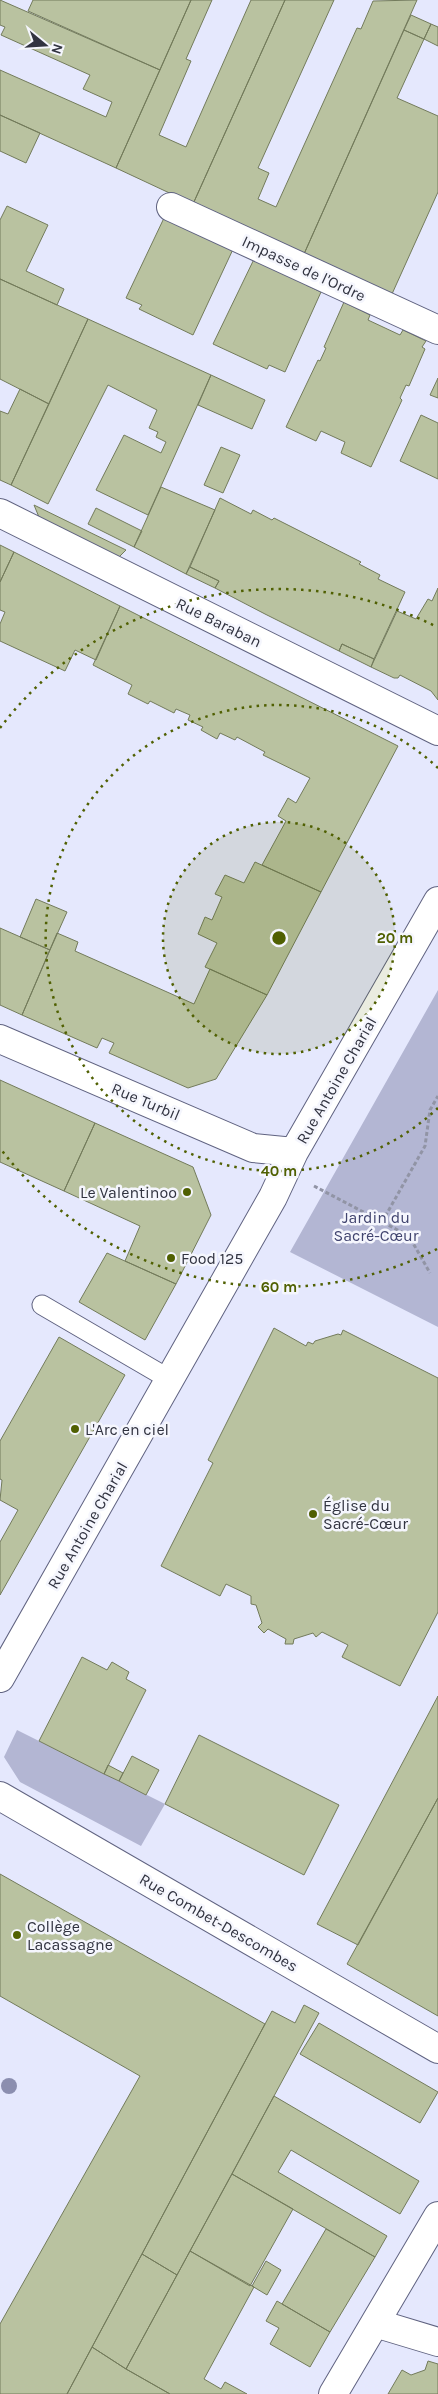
<svg xmlns="http://www.w3.org/2000/svg" width="438" height="2394" viewBox="0 0 438 2394" font-family="Karla,sans-serif">
  <style>
    .green { fill: #b3b6d3 }
    .building { fill: #b9c2a0; stroke: #737b5b }
    .lines { fill: none; stroke-linecap: round; stroke-linejoin: round }
    .service-casing { stroke: #606381; stroke-width: 21 }
    .pedestrian-casing { stroke: #606381; stroke-width: 30 }
    .minor-casing { stroke: #606381; stroke-width: 30 }
    .path { stroke: #9194a5; stroke-width: 3; stroke-dasharray: 4 2.5; stroke-linecap: butt }
    .service { stroke: #fff; stroke-width: 19 }
    .pedestrian { stroke: #fff; stroke-width: 28 }
    .minor { stroke: #fff; stroke-width: 28 }
    .tree { fill: #8b8eaf }
    .ring { fill: none; stroke: #506002; stroke-width: 2.5; stroke-dasharray: 2.5 5 }
    .poi-dot { fill: #506002; stroke: #f5f6fd; stroke-width: 2 }
    .labels { text-anchor: middle; stroke-width: 5; stroke-linejoin: round; paint-order: stroke }
    .street-label { font-size: 16px; fill: #313340; stroke: #f5f6fd }
    .poi-label { font-size: 16px; fill: #313340; stroke: #f5f6fd; text-anchor: start }
    .park-label { font-size: 16px; fill: #41446f; stroke: #f5f6fd }
    .centre { fill: #506002; stroke: #f5f6fd; stroke-width: 2.5 }
    .ring-label { font-size: 15px; text-anchor: middle; font-weight: bold; fill: #506002; stroke: #f5f6fd; stroke-width: 5; stroke-linejoin: round; paint-order: stroke }
  </style>
  <rect width="100%" height="100%" fill="#e5e8fd"/>
  <path class="green" d="M438,990V1327L290,1252Z
    M17,1730L165,1804L141,1846L20,1782L4,1757Z"/>
  <path class="building" d="M0,0L160,70L116,168L0,115V70L106,117L112,102L83,89L90,75L1,35L5,27L0,25Z
    M33,0H191L160,70L28,11Z
    M191,0H212L186,59L191,61L159,135L186,147L251,0H285L193,204L116,168Z
    M285,0H334L258,168L269,173L258,199L276,207L357,28L361,29L373,1L417,0L304,254L193,204Z
    M411,15L431,24L424,39L404,30Z
    M431,24L438,27V46L424,39Z
    M404,30L424,39L397,98L438,116V192L392,294L304,254Z
    M0,115L40,133L26,163L0,151Z
    M7,206L48,225L26,271L64,289L57,305L0,279V220Z
    M164,218L235,245L193,335L139,309L142,305L126,298Z
    M256,255L308,280L306,285L321,292L285,372L269,365L267,369L213,344Z
    M0,279L88,319L49,404L0,379Z
    M344,302L370,315L368,320L400,335L403,330L426,341L422,347L425,349L409,386L406,385L400,398L402,400L371,467L341,453L345,442L321,431L316,441L286,427L318,360L320,361L326,348L324,347Z
    M88,319L211,375L148,515L96,490L124,435L161,453L166,442L156,437L158,432L149,428L157,410L108,385L48,504L11,485Z
    M211,375L265,400L252,429L198,405Z
    M438,378V398L430,395Z
    M20,389L49,404L11,485L0,480V411L8,414Z
    M421,415L438,423V479L400,461Z
    M221,447L240,455L223,493L204,485Z
    M161,487L215,510L186,574L134,547Z
    M220,498L251,514L253,510L272,520L274,518L361,562L359,564L380,575L378,579L405,592L374,659L342,644L339,651L265,614L215,588L219,581L190,567Z
    M34,505L126,550L116,560L41,522Z
    M96,508L142,531L134,547L88,524Z
    M0,545L14,552L0,582Z
    M14,552L120,606L96,660L75,650L65,671L0,641V624L5,612L0,610V582Z
    M190,567L219,581L215,588L186,574Z
    M438,588V700L431,691L400,675L398,678H394L371,667L397,611L416,619L428,599L432,601Z
    M120,606L398,746L321,892L262,865L286,821L278,816L288,798L296,803L310,778L263,755L265,752L237,737L235,740L220,733L217,739L201,730L203,727L188,720L190,715L176,709L174,713L150,701L148,704L128,694L132,685L93,665Z
    M342,644L374,659L371,667L339,651Z
    M255,862L321,892L267,995L205,967L217,943L198,934L205,917L212,920L222,897L215,894L225,875L244,883Z
    M36,899L67,912L50,950L20,937Z
    M0,928L50,950L22,1015L0,1005Z
    M57,933L78,942L75,951L194,1004L210,969L267,995L216,1079L188,1088L109,1053L114,1043L102,1038L97,1048L22,1015Z
    M0,1080L95,1123L64,1191L0,1162Z
    M95,1123L193,1167L211,1215L176,1284L125,1261L140,1226L64,1191Z
    M107,1253L176,1284L145,1340L79,1302Z
    M274,1328L306,1346L308,1342L313,1344L315,1341L338,1334L341,1335L343,1330L438,1378V1612L400,1686L342,1657L348,1645L322,1632L316,1637L313,1633L294,1639L293,1644H285L286,1639L268,1629L264,1633L258,1627L262,1623L256,1605L251,1604V1596L226,1584L220,1596L161,1566L213,1463L208,1460Z
    M59,1337L125,1375L0,1595V1542L18,1510L0,1500L2,1480L0,1479V1441Z
    M82,1657L107,1670L112,1662L129,1672L126,1679L146,1690L104,1774L39,1741Z
    M438,1696V1798L358,1945L317,1924Z
    M199,1735L339,1805L304,1875L165,1804Z
    M132,1756L159,1770L146,1795L119,1781Z
    M108,1765L123,1773L119,1781L104,1774Z
    M438,1798V2016L347,1964Z
    M0,1874L265,2024L67,2394H0V2324L140,2076L0,1996Z
    M304,2005L319,2013L177,2275L142,2254L272,2011L295,2023Z
    M319,2023L438,2092L420,2123L300,2054Z
    M274,2096L419,2181L400,2214L291,2150L278,2172L387,2236L375,2257L232,2174Z
    M232,2174L293,2209L250,2286L190,2251Z
    M326,2229L375,2257L330,2332L282,2304Z
    M190,2251L254,2287L204,2379L221,2389L225,2382L247,2394H170L126,2369Z
    M142,2254L177,2275L126,2369L92,2347Z
    M266,2261L281,2270L267,2295L252,2286Z
    M277,2301L330,2332L310,2367L270,2344L279,2328L266,2321Z
    M92,2347L126,2369L170,2394H67Z
    M428,2361L438,2364V2394H388L402,2370L411,2375L425,2370Z"/>
  <g class="lines">
    <g class="service-casing">
      <path id="service" d="M42,1305L169,1379"/>
    </g>
    <g class="pedestrian-casing">
      <path id="pedestrian" d="M171,207L438,330"/>
    </g>
    <g class="minor-casing">
      <path id="minor" d="M0,513L438,731
        M0,1039L253,1148L294,1152
        M0,1678L273,1197L294,1152L438,901
        M0,1796L438,2049
        M375,2323L438,2342
        M333,2394L438,2216"/>
    </g>
    <path class="path" d="M314,1186L409,1236L430,1273
      M382,1222L425,1146L430,1110L438,1096"/>
    <use href="#service" class="service"/>
    <use href="#pedestrian" class="pedestrian"/>
    <use href="#minor" class="minor"/>
  </g>
  <circle class="tree" cx="9" cy="2086" r="8"/>
  <circle cx="279" cy="938" r="116" fill="#506002" fill-opacity=".12"/>
  <g class="ring">
    <circle cx="279" cy="938" r="116"/>
    <path d="M438 1108A233 233 0 1 1 438 768"/>
    <path d="M437 1249A349 349 0 0 1 0 1148M0 728A349 349 0 0 1 437 627"/>
  </g>
  <g class="poi-dot">
    <circle cx="187" cy="1192" r="5"/>
    <circle cx="171" cy="1258" r="5"/>
    <circle cx="75" cy="1429" r="5"/>
    <circle cx="313" cy="1514" r="5"/>
    <circle cx="17" cy="1935" r="5"/>
  </g>
  <g class="labels">
    <g class="street-label">
      <text transform="translate(304 268) rotate(25)" y="6">Impasse de l'Ordre</text>
      <text transform="translate(219 622) rotate(26)" y="6">Rue Baraban</text>
      <text transform="translate(336 1080) rotate(-60)" y="6">Rue Antoine Charial</text>
      <text transform="translate(146 1101) rotate(23)" y="6">Rue Turbil</text>
      <text transform="translate(87 1525) rotate(-60)" y="6">Rue Antoine Charial</text>
      <text transform="translate(219 1922) rotate(30)" y="6">Rue Combet-Descombes</text>
    </g>
    <g class="poi-label">
      <text x="177" y="1198" text-anchor="end">Le Valentinoo</text>
      <text x="181" y="1264">Food 125</text>
      <text x="85" y="1435">L'Arc en ciel</text>
      <text x="323" y="1511">Église du<tspan x="323" dy="18">Sacré-Cœur</tspan></text>
      <text x="27" y="1932">Collège<tspan x="27" dy="18">Lacassagne</tspan></text>
    </g>
    <g class="park-label">
      <text x="376" y="1223">Jardin du<tspan x="376" dy="18">Sacré-Cœur</tspan></text>
    </g>
  </g>
  <circle cx="279" cy="938" r="8" class="centre"/>
  <g class="ring-label">
    <text x="395" y="943">20 m</text>
    <text x="279" y="1176">40 m</text>
    <text x="279" y="1292">60 m</text>
  </g>
  <g transform="translate(45 45) rotate(108)" stroke="#f5f6fd" stroke-width="4" paint-order="stroke">
  <path d="M0-4L9 19L0 12L-9 19Z" fill="#313340"/>
  <text y="-8" font-size="14" font-weight="bold" text-anchor="middle" fill="#313340">N</text>
  </g>
</svg>
